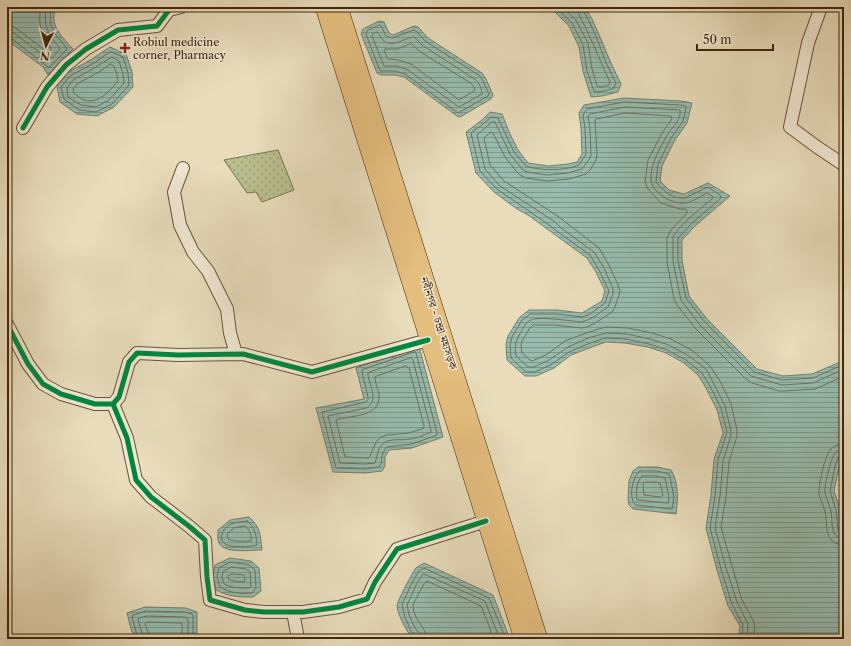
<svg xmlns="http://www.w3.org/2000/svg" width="851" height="646" viewBox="0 0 851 646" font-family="'Libre Caslon Text','Noto Serif Bengali',serif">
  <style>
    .park { fill: url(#park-dots); stroke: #7c734d }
    .water { fill: url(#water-rules); stroke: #74806e }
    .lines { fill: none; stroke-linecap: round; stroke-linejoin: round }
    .shore { stroke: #6c725e; stroke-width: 1 }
    .minor-casing { stroke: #6a5438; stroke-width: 14 }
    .highway-casing { stroke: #40270c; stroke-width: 18 }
    .minor { stroke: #f0e8d3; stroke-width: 12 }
    .highway { stroke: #e4be7e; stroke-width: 17 }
    .cycleway-casing { stroke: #f0e8d3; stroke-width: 8 }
    .cycleway { stroke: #00873e; stroke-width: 5 }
    .poi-dot { fill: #8f2418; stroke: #f0e8d3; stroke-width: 1.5 }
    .labels { text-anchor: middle; stroke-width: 3; stroke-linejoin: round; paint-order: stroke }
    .poi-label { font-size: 11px; fill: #40270c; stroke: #f0e8d3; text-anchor: start }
    .street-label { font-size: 11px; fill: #40270c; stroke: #f0e8d3 }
  </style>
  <defs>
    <pattern id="park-dots" width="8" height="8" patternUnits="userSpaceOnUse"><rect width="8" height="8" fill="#b9bf8e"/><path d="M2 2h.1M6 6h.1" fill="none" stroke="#989b72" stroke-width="1.8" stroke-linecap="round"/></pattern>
    <pattern id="water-rules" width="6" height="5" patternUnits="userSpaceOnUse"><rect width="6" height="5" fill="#97bcaf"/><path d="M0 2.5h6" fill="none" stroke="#7d998d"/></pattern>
  </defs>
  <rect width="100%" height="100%" fill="#e8dcbb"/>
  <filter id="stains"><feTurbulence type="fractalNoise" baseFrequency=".005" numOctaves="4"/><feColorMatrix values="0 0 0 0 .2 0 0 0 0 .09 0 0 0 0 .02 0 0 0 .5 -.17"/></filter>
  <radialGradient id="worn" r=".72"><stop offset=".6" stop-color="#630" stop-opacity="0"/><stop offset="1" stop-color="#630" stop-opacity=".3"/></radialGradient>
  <path class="park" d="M278,150L294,190L262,202L256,192L247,193L224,160Z"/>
  <path class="water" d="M7,7H57C47,23 63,38 73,49L48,75L43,67L7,40Z
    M550,7H585L592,19L601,39L610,61L621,84L618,92L602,96L591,97L583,71L579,47L569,26Z
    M379,21L384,22L389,33L393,35L414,26L418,27L428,38L482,73L486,79L493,95L491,99L460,117L457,116L404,77L395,75H381L377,73L361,34L363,29Z
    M110,47L126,54L132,72L133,87L114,107L97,116L77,114L60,102L57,86L67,73L92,59Z
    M624,98L681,101L692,103L687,123L675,140L662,166L660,181L669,190L684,194L708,183L730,196L695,226L682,240V260L689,296L707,319L757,369L783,376L812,374L838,363L844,357V454L839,467L834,491L840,509L844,550V639H738L740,626L728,606L717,570L706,528L711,495L714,459L723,433L717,410L706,388L698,375L684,363L666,353L648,347L625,343L606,342L592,347L571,355L554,368L536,376H525L507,360L506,344L508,336L519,318L529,310H557L582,313L602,301L605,291L596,272L587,258L528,215L517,209L494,192L476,173L466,132L482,120L490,112L502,114L510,134L518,150L528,163L548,166L568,164L577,162L582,154L581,128L579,113L584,105Z
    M419,346L443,437L412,448L389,450L385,457V466L382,471L365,473L333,472L316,408L364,399L356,368Z
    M638,467H657L671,470C679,483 678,499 676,514L633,509L629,505L628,499L629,481L633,471Z
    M249,517C261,528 260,534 262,550C252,550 224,554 219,543C217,539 218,534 218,530L230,520Z
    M230,558L251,561L259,568L261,591L253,597C239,597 229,597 216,590L213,577L215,565Z
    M424,563L493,595L508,634L504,639H413C407,632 397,614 397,605C398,600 412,573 416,568C418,566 421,565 424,563Z
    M145,607L186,608L197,612V639H135L131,629L127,613Z"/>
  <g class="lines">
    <path class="shore" d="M555,7L572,23L583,45L587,71L594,91C600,93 608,90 614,88L616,83L606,63L598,41L589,21L583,10L582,7
      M562,7L576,20L588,43L592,69L597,86L601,87L609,85L610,82C602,66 596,49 588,33C585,25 578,16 577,7
      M380,25L381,26L386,36L392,38L414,30L416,31L425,41L480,76L483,81L489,94L488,96L458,113L405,74L395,71H380L366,34L367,31Z
      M7,26H12L17,29L47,52H49L51,50V48C42,34 37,24 41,7
      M7,32L14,33L48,59L50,60L60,49C49,34 42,27 47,7
      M377,32C380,34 380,37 383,40C392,49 404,38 414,37L422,45L476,80C479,83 482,89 482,94L459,107L408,70L397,66H384L372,36L373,34Z
      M7,37L11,38L48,67H50L67,49C56,33 46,30 52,7
      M410,44H412L419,51L472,84L475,89L474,91L459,100L411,64L398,60L388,59L384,51L385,49H397Z
      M110,52H112L123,57L128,73L129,85L112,104L96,112L79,110L64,99L61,87L70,76L94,63Z
      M112,57L119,61L123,74L124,83L109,100L96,107L81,105L68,97L67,88L73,80L96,67L110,58Z
      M111,64L114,66L117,75L118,81C109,92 97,106 82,99C79,97 76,95 74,93L73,89L77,84L99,72Z
      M415,352L416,353L437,433V435L412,444L387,447C379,455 384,462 379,467L365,469L336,468L322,412L366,402L368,400V397L362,372V370Z
      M411,358L413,360L431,430V432C425,435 417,438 411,439C402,441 386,437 381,446C377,451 377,458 375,463L365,464L340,463L328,416L366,408C379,402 370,386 368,375V373Z
      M406,366L409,368L424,426V428L409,433L387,435L381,437L376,442L369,458H364L345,457L336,420C349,415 377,418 379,399C380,392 375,385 375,377Z
      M844,444C839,444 834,445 830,450C825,456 818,486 819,494C820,500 824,506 825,512C828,526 823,544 844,545
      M844,450C841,450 838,450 835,453C831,458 824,486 825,493C826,499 830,505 831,511C833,521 829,538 844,539
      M844,455L839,456L835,466L830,491L836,510L838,530L840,533L844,534
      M640,471H657L669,474L670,477L674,497L672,509L636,505C628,499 632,476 640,471Z
      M642,476H656L665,478L669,497L668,503L637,500C636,492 636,482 642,476Z
      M646,482H656L660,483L663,495L662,496L660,497L644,495L643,484Z
      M247,521C255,527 256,534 257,544V545C250,547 231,548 225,544C217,538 224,527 231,524C235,522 242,522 247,521Z
      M245,526C250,529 252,536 251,541C243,541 234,542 228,539L227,534L234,528Z
      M231,562L249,565L255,570L256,588L252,593C241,594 229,593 220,587L217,577L219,568Z
      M232,567L246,569L250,572L251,586V587L249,588C240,588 232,588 224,584L222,577L223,572Z
      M233,574L244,575L245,581L242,582L229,580L228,576Z
      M138,639L132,617L133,615L146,611L185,612L192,614L193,616V639
      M143,639V636L138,620L139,618L147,616L184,617L187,618L188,620V639
      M149,639V634L145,624L147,622L181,623L182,625V639
      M416,639L415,636L411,631L405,617L402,604L413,581L419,571L424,568L489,598L503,632L501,639
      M421,639L420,634L415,628L409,615L407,605L417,583L423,574H424L485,601L497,632L496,639
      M427,639C426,627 413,619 413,606C413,603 417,598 418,595C421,590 423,584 427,581L481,606L491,631L490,639
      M742,639L743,625L732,604L721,569L710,528L715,496L718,460L727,432L721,408L710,386L702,373L686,360L667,350L649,344L626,339L606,338L590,343L569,352L552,364L535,372H526L511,358L510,345L512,337L522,320L530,314H556L583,317L590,314L605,303L609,291L599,270L590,255L558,232L552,227L497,189L480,171L471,133L484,123L491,117L498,118L514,152L526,166C541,171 564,171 579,165L586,154L585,128L583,115L587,109L624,102L680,105L686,106V108L683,121L671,138L658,164L656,182C664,192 673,199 685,198L708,187L720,195L721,197V198L692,223L678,238V261L686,298L704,321L754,372L782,380L813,378L840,366L844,363
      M747,639L748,624L737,602L726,568L715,528L720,496L723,461L731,435V431L725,406L714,384L706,369L689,356L669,345L650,339L627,334L606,333L588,338L568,347L549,360L534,367H528L516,356C514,347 516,340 521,332C523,328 526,322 531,320C537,316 572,321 581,322L585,321L592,318L608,307L613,294V289L604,268L594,252L561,228L555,222L500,186L485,169L477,135L492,122H495L510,154L523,170L527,172L547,175L568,173L582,169L590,158L591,154L590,128L588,116L590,114L625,107L680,110C682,120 671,128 666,137C659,150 650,165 651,180C651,187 659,194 664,197C667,200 680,204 684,203C691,203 701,196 707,193L712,196L713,197L712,199C700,209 681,223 673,237V262L681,300L700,325L751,376L782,385L813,383L844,369
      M753,639L755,627L754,622L742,600L732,566L721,527L726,497L729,462L737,436V430L731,404L720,381L710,366L693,351L671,339L652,333L628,328L607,327L602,328L586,333L565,341L546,355L532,361L530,360L522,353L521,346L522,341L530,328L533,325H556L581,328L587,327L595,323L612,312L615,307L619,295L620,291L618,285L609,265L599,248L559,217L504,181L490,165L484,138L491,132L493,133L505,157L517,172L520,175L526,178L547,181L569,179L586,174L590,170L596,160L597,154L595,120L596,119L625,113L671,116L672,119L662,133L648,160L645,182L648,189L661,203L680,209H686L687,211V213L671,230L667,238V262L674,299L677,305L696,329L746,379L752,383L779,391H784L815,389L844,376"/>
    <g class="minor-casing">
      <path id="minor" d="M821,7L808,43L790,127L817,147L844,165
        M23,128L47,87L66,65L86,49L118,30L157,26L169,10L181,7
        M183,168L174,192L180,225L193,252L208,271L227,309L230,333L236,354
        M7,324L28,364L43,384L61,394L95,404H113L119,397L129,362L137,353L178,355L243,354L312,372L428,340
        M113,404L127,438L136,480L151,497L190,527L205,540L207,577L210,600L245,610L264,612H303L339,607L367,599L375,582L397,549L486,521
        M293,612L298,639"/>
    </g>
    <g class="highway-casing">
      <path id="highway" d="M324,7L523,639
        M339,7L539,639"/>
    </g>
    <use href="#minor" class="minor"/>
    <use href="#highway" class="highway"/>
    <g class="cycleway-casing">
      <path id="cycleway" d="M23,128L47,87L66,65L86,49L118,30L157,26L169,10L181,7
        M7,324L28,364L43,384L61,394L95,404H113L119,397L129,362L137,353L178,355L243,354L312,372L428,340
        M113,404L127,438L136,480L151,497L190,527L205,540L207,577L210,600L245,610L264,612H303L339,607L367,599L375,582L397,549L486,521"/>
    </g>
    <use href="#cycleway" class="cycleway"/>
  </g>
  <path class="poi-dot" d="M123 42h4v4h4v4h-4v4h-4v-4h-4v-4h4z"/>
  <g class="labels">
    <g class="poi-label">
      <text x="133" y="46">Robiul medicine<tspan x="133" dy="13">corner, Pharmacy</tspan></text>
    </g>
    <g class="street-label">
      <text transform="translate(439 323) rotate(72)" y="4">নবীনগর - চন্দ্রা মহাসড়ক</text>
    </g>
  </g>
  <rect width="851" height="646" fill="none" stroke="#e8dcbb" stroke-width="24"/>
  <rect x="8" y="8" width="835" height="630" fill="none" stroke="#40270c" stroke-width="2"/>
  <rect x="12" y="12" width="827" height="622" fill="none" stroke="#40270c"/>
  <g transform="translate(46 46) rotate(186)" stroke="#f0e8d3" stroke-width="3" paint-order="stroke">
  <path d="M0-3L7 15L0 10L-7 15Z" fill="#40270c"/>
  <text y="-6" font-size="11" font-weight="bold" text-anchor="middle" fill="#40270c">N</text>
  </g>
  <path d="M697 44v6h76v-6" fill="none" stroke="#40270c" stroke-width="2"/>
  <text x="703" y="44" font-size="12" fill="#40270c" stroke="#f0e8d3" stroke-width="3" paint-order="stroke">50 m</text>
  <rect width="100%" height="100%" filter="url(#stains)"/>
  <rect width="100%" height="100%" fill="url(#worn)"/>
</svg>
